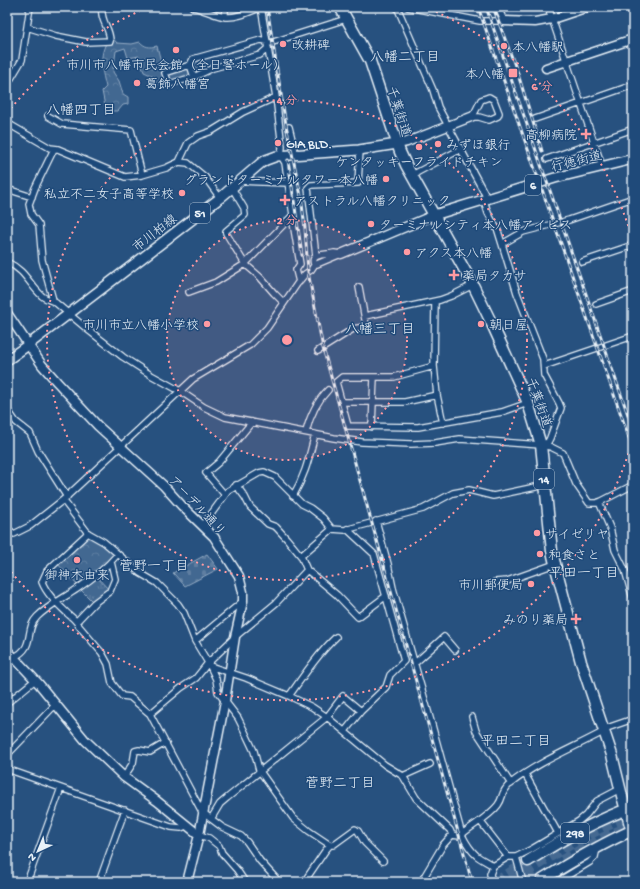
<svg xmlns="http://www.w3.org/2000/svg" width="640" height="889" viewBox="0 0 640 889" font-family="'Gochi Hand','Klee One',sans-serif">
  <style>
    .grass { fill: url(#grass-tufts); stroke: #96acc4 }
    .forest { fill: url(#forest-crowns); stroke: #96acc4 }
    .cemetery { fill: url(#cemetery-stones); stroke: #96acc4 }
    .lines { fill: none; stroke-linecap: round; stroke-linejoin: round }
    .highway-tunnel { stroke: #446991; stroke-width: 10; stroke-dasharray: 10 5; stroke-linecap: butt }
    .street-casing { stroke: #e8f1f8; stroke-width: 8 }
    .secondary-casing { stroke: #e8f1f8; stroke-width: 11 }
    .primary-casing { stroke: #e8f1f8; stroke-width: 12 }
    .highway-casing { stroke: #e8f1f8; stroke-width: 13 }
    .street { stroke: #1f4a7a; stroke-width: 5.5 }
    .secondary { stroke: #1f4a7a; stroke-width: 8 }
    .primary { stroke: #1f4a7a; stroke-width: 9 }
    .highway { stroke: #1f4a7a; stroke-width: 10 }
    .rail-casing { stroke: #e8f1f8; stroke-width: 3 }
    .rail { stroke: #1f4a7a; stroke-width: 1.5; stroke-dasharray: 4.5; stroke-linecap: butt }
    .ring { fill: none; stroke: #ff9aa2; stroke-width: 2; stroke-dasharray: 2 4 }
    .poi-dot { fill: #ff9aa2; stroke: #1f4a7a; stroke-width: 1.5 }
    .labels { text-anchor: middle; stroke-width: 3; stroke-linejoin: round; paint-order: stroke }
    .shield { fill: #1f4a7a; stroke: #acbfd2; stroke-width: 1 }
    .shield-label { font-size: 12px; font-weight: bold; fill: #e8f1f8 }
    .poi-label { font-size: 13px; fill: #e8f1f8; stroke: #1f4a7a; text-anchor: start }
    .street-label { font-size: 13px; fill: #e8f1f8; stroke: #1f4a7a }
    .neighbourhood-label { font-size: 14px; fill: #e8f1f8; stroke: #1f4a7a }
    .centre { fill: #ff9aa2; stroke: #1f4a7a; stroke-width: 2 }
    .ring-label { font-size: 12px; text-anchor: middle; font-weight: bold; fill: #ff9aa2; stroke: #1f4a7a; stroke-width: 3; stroke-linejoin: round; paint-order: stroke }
  </style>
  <defs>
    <pattern id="grass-tufts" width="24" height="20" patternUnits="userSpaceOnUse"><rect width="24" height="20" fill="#436891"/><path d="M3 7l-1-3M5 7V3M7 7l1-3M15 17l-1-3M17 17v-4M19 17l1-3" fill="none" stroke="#5e7ea1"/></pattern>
    <pattern id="forest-crowns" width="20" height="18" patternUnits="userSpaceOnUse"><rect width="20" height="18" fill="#436891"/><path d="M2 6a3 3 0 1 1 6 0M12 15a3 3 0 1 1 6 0" fill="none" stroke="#5e7ea1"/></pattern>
    <pattern id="cemetery-stones" width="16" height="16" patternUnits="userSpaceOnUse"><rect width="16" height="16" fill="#436891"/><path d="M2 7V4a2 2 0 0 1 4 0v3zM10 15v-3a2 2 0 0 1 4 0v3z" fill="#5e7ea1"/></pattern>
  </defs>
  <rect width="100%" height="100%" fill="#27517f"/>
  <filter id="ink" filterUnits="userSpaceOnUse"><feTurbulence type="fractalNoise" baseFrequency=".025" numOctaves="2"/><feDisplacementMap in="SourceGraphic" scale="8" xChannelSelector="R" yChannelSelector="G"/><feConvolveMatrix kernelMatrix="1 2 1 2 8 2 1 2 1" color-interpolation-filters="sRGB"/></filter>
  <g filter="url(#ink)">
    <path class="grass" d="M95,575L110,591L94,603L79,588Z"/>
    <path class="forest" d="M111,36L117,43L132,44L140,42C145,47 149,48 157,46L164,74L189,67L199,56C203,61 205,67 205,73L162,85L154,83L153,76L144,72L139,56L128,58L125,48L116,51L113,72L119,81L123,94L128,97V104L123,105L118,111H106L102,91L106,87C101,68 98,52 111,36Z
      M88,533L117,555L78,586L56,562Z"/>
    <path class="cemetery" d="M207,554L218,569L185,586L173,573Z"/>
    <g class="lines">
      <path class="highway-tunnel" d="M562,860L604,837L633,825
        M495,882L528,861
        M512,882C551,856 588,831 633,816
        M528,882L538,875"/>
      <g class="street-casing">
        <path id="street" d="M193,7C204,9 215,16 226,17C238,18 251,11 262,7
          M225,7V17
          M397,7L433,90L438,107L487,198
          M408,7L480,21H504L498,7
          M548,7L602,166
          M27,27L56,36L86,42L110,41C110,27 100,22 102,7
          M267,41L261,40L193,59L190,65L165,73L169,84L194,77L213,68L260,55L268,48
          M267,44L346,19
          M190,65L194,77
          M7,85L22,60L30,7
          M489,97L494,100L499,113L498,116L489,120L479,117H471L475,112L481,100Z
          M48,116L62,124L131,130L142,175
          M535,119L633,85
          M7,123L50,148L58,149L125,177L142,175L166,168L179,162L188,163L205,177L220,198
          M289,127L296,156
          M547,159L633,129
          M179,162L188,143L198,136L212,131L243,112L276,97
          M416,173L461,149
          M239,181L288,183
          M232,188L244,208L245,215L226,231V233L245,264L260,277L274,293L284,303
          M7,189L32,197
          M484,200L488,213L498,231L517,293L543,359L544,375L559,403L561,408L550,438L548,442L541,445
          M292,217L300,264L296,270L299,282
          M502,244L523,232L569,220L633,198
          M334,253L341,254L317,264H314C310,253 327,255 334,253Z
          M316,256L308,188L311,185L358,183L360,150
          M7,262C26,271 28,283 42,296C46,300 51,299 56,303L87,329L123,357L151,375L180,391L204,407L225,417L334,438L362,442L411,444L435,443L460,439L541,445L551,447L563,453L576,484L589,503H598L633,485
          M582,262L633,245
          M189,292L216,282L245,264L293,215L285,163L281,156L282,147L276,97L261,7
          M53,300L42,260L39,225L31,214L29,204L35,188L54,149
          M435,302L434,366L437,395L443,423
          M596,304L633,291
          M365,316L440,300L451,296L473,285
          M318,351L353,329L364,327L366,325L359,287
          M434,366L394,377H342L336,382L348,426L418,427L502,412L528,403
          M544,366L633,336
          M341,402H405L437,395
          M7,409L16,422L30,433L38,451L67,497
          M372,427L374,377
          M306,432C310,416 316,402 328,390
          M225,495L206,473L219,462L252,422
          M293,496C306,474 309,457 315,434
          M63,500L88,533L104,542L140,573L157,583L178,604L184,613L195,641L210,666L216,679L218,692L238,718L245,732L254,751L259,770L293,818L309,831L330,845H333L355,829L358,831L365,843L383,861
          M599,502L610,528L615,550L625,570L633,599
          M376,521L388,564L393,588L432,725L462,835C466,843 470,850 477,856C482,860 488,862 493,866
          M203,525L228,491L259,473L264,472L275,477L302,504L310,508L323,518L332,529
          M7,528L14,534L30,526L63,500L193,379L250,345L267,328L297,284L305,274L311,270L315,264
          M88,533L47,571L42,582C47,595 59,605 68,614C73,618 76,620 79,626L102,653L108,664L112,683L122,696L130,697L150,714L202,812L222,827L241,836L247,842L260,861L279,882
          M301,556L332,529L345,530L423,509L453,493L469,490L493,496L545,485
          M307,570L337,595L358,617L386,596
          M495,582L507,581L555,564
          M77,621L94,603L110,591L115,579L111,562
          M195,641L243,601
          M14,657C36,647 24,630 37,617C49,605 64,598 77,589C92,579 106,568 117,555
          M414,664L444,637L455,650
          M210,666L246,678L289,696L312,707L327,717L385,765L403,776L416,798L450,830L452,835
          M289,696C304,675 318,654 336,637
          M7,703L35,680
          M150,714L181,688L196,678L208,663L235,637L276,603L307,570L301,556L287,539L276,527L268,524L250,507L245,497L236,485
          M472,717L476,731L511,784
          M345,731L361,711L386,687L390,675L404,661L374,554L347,529
          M7,755L56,704
          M7,769L171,827L181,828L186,826
          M525,774L558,833
          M403,776L430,764
          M124,777L133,763L135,751L139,750L150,752L165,743
          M211,819L220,804L227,798L327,717L343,696L361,711
          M480,821L508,857
          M199,835L209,838L219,846L222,853L237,870L245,882
          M452,835L460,836C471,826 489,817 498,805C504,797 500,793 510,784C536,763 571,749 601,733L604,729L633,719
          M516,857L523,882
          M27,882L61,788
          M99,882L125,810
          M304,882L325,851L330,845
          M421,882L443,845L452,835
          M492,882L490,874L493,866L508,857H516L532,849L579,821L586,815L597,801L620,789
          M557,882L590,862L595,857L597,848"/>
      </g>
      <g class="secondary-casing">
        <path id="secondary" d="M504,21L535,22L552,19L588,7
          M546,68L633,39
          M397,144L407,142L471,117
          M341,254L434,215
          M7,313L42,365L57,382L98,426L164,486L182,506L214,537L239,576L243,592V601L235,637L225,701L199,835L187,882
          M7,650L39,684L85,740L124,777L157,801L199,835"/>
      </g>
      <g class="primary-casing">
        <path id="primary" d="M434,215L555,178L633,159
          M7,360L28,345L146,255L220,198L261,163L266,160L277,156L359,150L397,144"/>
      </g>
      <g class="highway-casing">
        <path id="highway" d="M340,7L370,61L400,152L406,165L473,285L492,324L528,403L541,445L552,551L555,564L581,662L612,755L622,796L633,836
          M528,861C561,840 596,820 633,807
          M542,880C571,862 601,844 633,830"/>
      </g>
      <use href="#street" class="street"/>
      <use href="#secondary" class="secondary"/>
      <use href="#primary" class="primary"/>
      <use href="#highway" class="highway"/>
      <g class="rail-casing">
        <path id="rail" d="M267,7L286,125L301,196L305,228L308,272L323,348L472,882
          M478,7L633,449
          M486,7L633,429
          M493,7L517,71L542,151
          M288,160L302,255"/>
      </g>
      <use href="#rail" class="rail"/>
    </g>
  </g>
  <circle cx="287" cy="340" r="120" fill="#ff9aa2" fill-opacity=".12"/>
  <g class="ring">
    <circle cx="287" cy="340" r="120"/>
    <circle cx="287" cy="340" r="240"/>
    <path d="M632 442A360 360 0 0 1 7 567M7 113A360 360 0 0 1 149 7M425 7A360 360 0 0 1 632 238"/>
  </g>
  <g class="poi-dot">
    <circle cx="283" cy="44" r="4"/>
    <circle cx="504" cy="46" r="4"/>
    <circle cx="176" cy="50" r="4"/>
    <rect x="508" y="68" width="10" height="10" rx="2"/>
    <circle cx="137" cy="83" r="4"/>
    <path d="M584 128h4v4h4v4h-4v4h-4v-4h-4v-4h4z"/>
    <circle cx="278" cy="143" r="4"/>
    <circle cx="438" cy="144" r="4"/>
    <circle cx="419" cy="147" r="4"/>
    <circle cx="386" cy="179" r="4"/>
    <circle cx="182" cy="193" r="4"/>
    <path d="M283 194h4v4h4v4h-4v4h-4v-4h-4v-4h4z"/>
    <circle cx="371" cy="224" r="4"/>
    <circle cx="407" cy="252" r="4"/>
    <path d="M452 269h4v4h4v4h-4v4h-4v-4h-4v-4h4z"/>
    <circle cx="207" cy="324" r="4"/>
    <circle cx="481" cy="324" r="4"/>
    <circle cx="537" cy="533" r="4"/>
    <circle cx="540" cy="554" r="4"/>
    <circle cx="77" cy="560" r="4"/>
    <circle cx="531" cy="584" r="4"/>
    <path d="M574 613h4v4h4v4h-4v4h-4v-4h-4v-4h4z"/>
  </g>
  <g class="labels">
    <g class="shield">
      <rect x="525" y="175" width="16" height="20" rx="3"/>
      <rect x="190" y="203" width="20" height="20" rx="3"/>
      <rect x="534" y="469" width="20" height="20" rx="3"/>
      <rect x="561" y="823" width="28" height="20" rx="3"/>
    </g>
    <g class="shield-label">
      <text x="533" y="189">6</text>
      <text x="200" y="217">51</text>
      <text x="544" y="483">14</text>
      <text x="575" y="837">298</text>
    </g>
    <g class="poi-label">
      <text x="291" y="49">改耕碑</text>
      <text x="512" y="51">本八幡駅</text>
      <text x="176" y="69" text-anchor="middle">市川市八幡市民会館（全日警ホール）</text>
      <text x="504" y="78" text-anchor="end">本八幡</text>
      <text x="145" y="88">葛飾八幡宮</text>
      <text x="577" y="139" text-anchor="end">高柳病院</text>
      <text x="286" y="148">GIA BLD.</text>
      <text x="446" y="149">みずほ銀行</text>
      <text x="419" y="166" text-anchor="middle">ケンタッキーフライドチキン</text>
      <text x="378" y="184" text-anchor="end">グランドターミナルタワー本八幡</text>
      <text x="174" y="198" text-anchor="end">私立不二女子高等学校</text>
      <text x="294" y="205">アストラル八幡クリニック</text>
      <text x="379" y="229">ターミナルシティ本八幡アイビス</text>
      <text x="415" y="257">アクス本八幡</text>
      <text x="462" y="280">薬局タカサ</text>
      <text x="199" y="329" text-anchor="end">市川市立八幡小学校</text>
      <text x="489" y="329">朝日屋</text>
      <text x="545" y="538">サイゼリヤ</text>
      <text x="548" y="559">和食さと</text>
      <text x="77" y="579" text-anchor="middle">御神木由来</text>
      <text x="523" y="589" text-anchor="end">市川郵便局</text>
      <text x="568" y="624" text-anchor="end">みのり薬局</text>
    </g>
    <g class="street-label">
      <text transform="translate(400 111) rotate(72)" y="5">千葉街道</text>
      <text transform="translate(576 160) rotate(-14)" y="5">行徳街道</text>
      <text transform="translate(154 232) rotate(-38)" y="5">市川柏線</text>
      <text transform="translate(540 402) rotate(70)" y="5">千葉街道</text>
      <text transform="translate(198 505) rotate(47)" y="5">アーデル通り</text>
    </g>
    <g class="neighbourhood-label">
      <text x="405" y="61">八幡二丁目</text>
      <text x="81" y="114">八幡四丁目</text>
      <text x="380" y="333">八幡三丁目</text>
      <text x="154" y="570">菅野一丁目</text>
      <text x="584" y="577">平田一丁目</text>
      <text x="516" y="745">平田二丁目</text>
      <text x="340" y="787">菅野二丁目</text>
    </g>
  </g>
  <circle cx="287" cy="340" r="6" class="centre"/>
  <g class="ring-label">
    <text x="542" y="90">6 分</text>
    <text x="287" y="104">4 分</text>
    <text x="287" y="224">2 分</text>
  </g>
  <rect width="640" height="889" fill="none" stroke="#1f4a7a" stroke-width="24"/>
  <rect x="12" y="12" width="616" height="865" fill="none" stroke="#e8f1f8" stroke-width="1.5" filter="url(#ink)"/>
  <g transform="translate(38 851) rotate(224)" stroke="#1f4a7a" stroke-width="3" paint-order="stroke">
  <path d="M0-3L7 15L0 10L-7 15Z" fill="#e8f1f8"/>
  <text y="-6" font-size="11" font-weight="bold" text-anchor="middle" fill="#e8f1f8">N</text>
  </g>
</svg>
